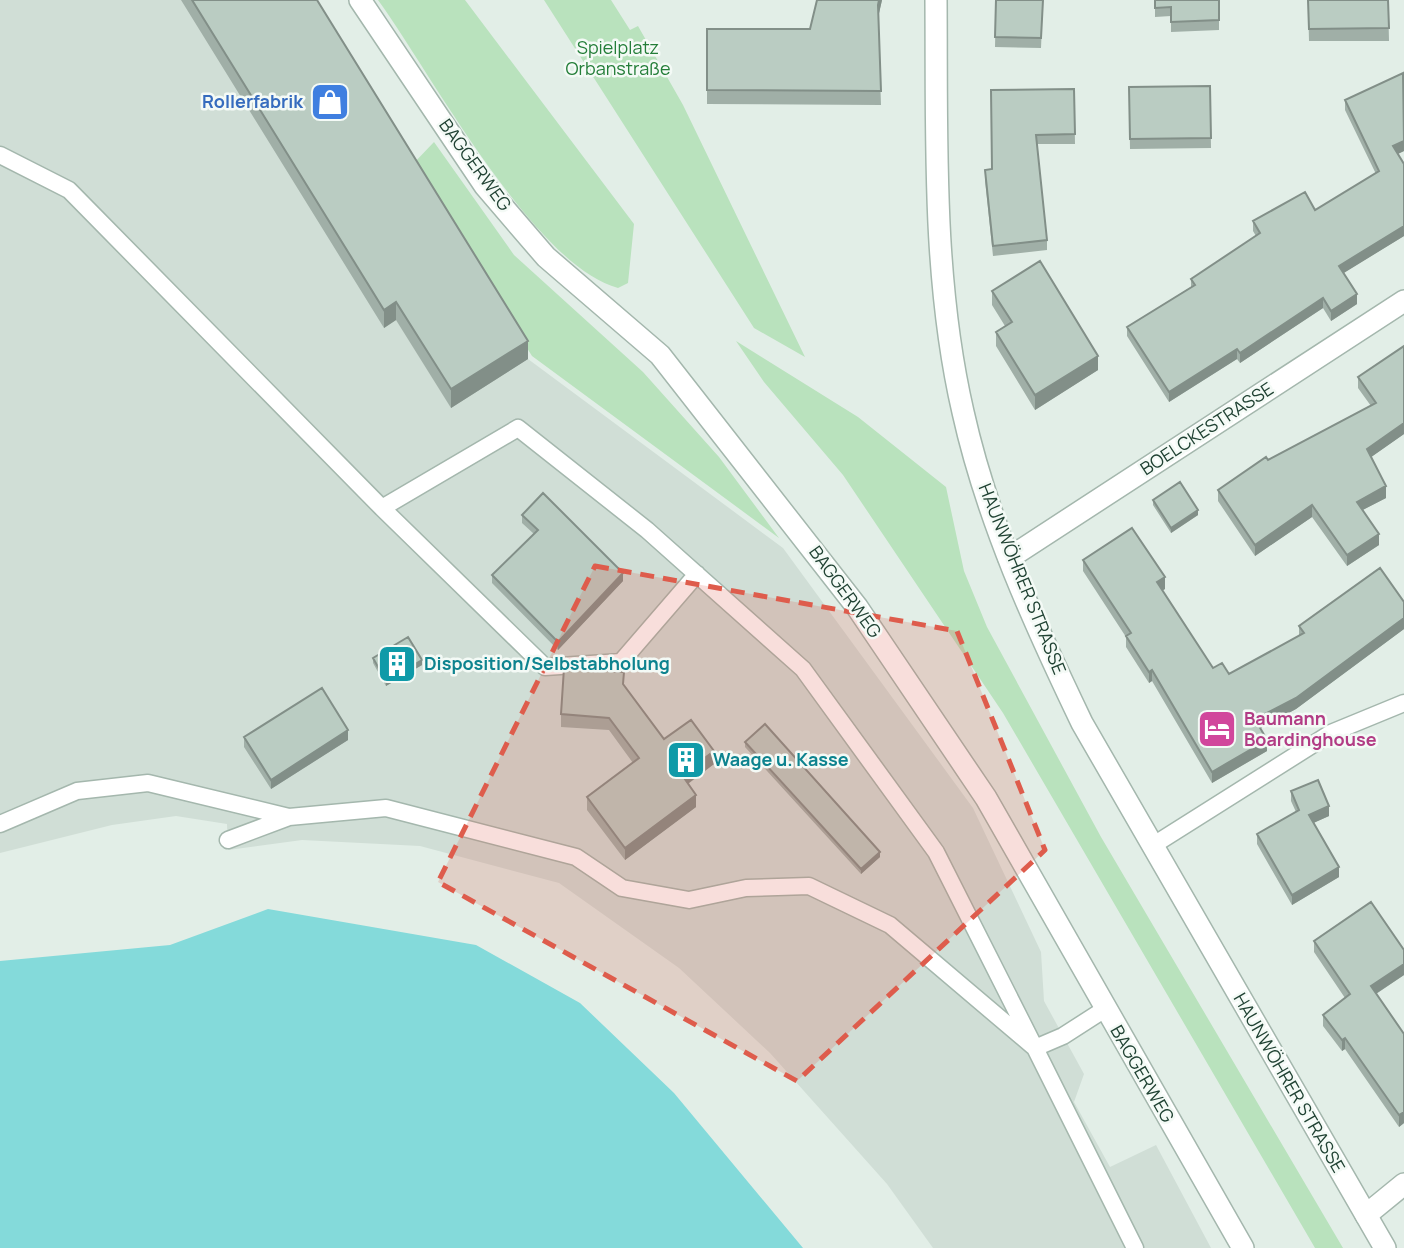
<svg xmlns="http://www.w3.org/2000/svg" width="1404" height="1248" viewBox="0 0 1404 1248" font-family="Manrope,sans-serif">
  <style>
    .built { fill: #d0ded6 }
    .green { fill: #b9e2bd }
    .water { fill: #84dada }
    .lines { fill: none; stroke-linecap: round; stroke-linejoin: round }
    .service-casing { stroke: #a4b7ad; stroke-width: 19 }
    .minor-casing { stroke: #a4b7ad; stroke-width: 24 }
    .tertiary-casing { stroke: #a4b7ad; stroke-width: 24 }
    .service { stroke: #fff; stroke-width: 16 }
    .minor { stroke: #fff; stroke-width: 21 }
    .tertiary { stroke: #fff; stroke-width: 21 }
    .wall { fill: #a0afa7 }
    .shaded-wall { fill: #828f88 }
    .building { fill: #baccc2; stroke: #828f88; stroke-width: 2 }
    .marked { fill: #de5c4c; fill-opacity: 0.2; stroke: #de5c4c; stroke-width: 5; stroke-dasharray: 14 9; stroke-linejoin: round }
    .labels { text-anchor: middle; stroke-width: 5; stroke-linejoin: round; paint-order: stroke }
    .park-label { font-size: 18px; fill: #247e39; stroke: #f4faf6 }
    .shop-label { font-size: 18px; font-weight: bold; fill: #366cbe; stroke: #f4faf6; text-anchor: end }
    .street-label { font-size: 18px; fill: #204233; stroke: #f4faf6 }
    .culture-label { font-size: 18px; font-weight: bold; fill: #0d838f; stroke: #f4faf6; text-anchor: start }
    .hotel-label { font-size: 18px; font-weight: bold; fill: #b23c85; stroke: #f4faf6; text-anchor: start }
  </style>
  <rect width="100%" height="100%" fill="#e2eee7"/>
  <path class="built" d="M0,0H306L528,359L783,548L973,808L1041,952L1044,1001L1084,1074L1074,1102L1110,1167L1156,1145L1211,1248H933L887,1184L770,1053L679,968L559,883L420,846L302,840L228,850L227,824L176,816L112,825L0,853Z"/>
  <path class="green" d="M378,0H465L634,224L628,283L618,288C533,265 431,73 378,0Z
    M544,0H611L630,30L638,26L683,105L805,357L754,328Z
    M434,142L514,255L643,372L719,457L779,538L532,356L412,165Z
    M736,341L858,417L946,487L964,571L987,627L1101,837L1343,1248H1315L1003,713L843,475L764,382Z"/>
  <path class="water" d="M268,909L476,945L580,1003L674,1093L803,1248H0V961L170,945Z"/>
  <g class="lines">
    <g class="service-casing">
      <path id="service" d="M0,155L69,190L382,508
        M697,574L621,662L545,667L382,508L518,428L647,530L803,669L936,852L1035,1048L1063,1036L1105,1009
        M0,824L77,791L148,783L289,817
        M228,840L289,817L386,808L576,857L622,888L689,900L746,888L809,886L890,925L1035,1048L1135,1248
        M1152,846L1331,733L1404,703"/>
    </g>
    <g class="minor-casing">
      <path id="minor" d="M360,0L485,186L546,257L660,355L857,607L986,798L1243,1248
        M1009,558L1404,301
        M1366,1215L1404,1184"/>
    </g>
    <g class="tertiary-casing">
      <path id="tertiary" d="M936,0C937,137 932,278 963,412C987,520 1034,623 1082,723L1385,1248"/>
    </g>
    <use href="#service" class="service"/>
    <use href="#minor" class="minor"/>
    <use href="#tertiary" class="tertiary"/>
  </g>
  <path class="wall" d="M181,0H317L528,359L451,408L396,320L384,328Z
    M817,0H882L878,17L881,105L707,104V29H810Z
    M996,0H1043L1041,48L995,47Z
    M1155,0H1219V30L1171,32V16L1155,17Z
    M1308,0H1388L1389,41H1309Z
    M1404,75V151L1398,154L1404,164V236L1343,273L1357,304L1331,321L1323,308L1240,363L1237,359L1169,402L1127,336V327L1191,287V279L1256,236L1253,231V221L1315,210L1376,174L1345,110V100Z
    M1210,86L1211,148L1130,149L1129,87Z
    M1074,89L1075,144H1037L1047,240V250L993,256L985,180V170L992,169Z
    M992,291L1098,370L1035,410L996,346V332L1005,326L992,305Z
    M1404,346V434L1371,457L1386,498L1362,510L1379,545L1347,566L1312,517L1255,556L1218,501V490L1268,460L1371,406L1358,388V377Z
    M1153,500L1198,515L1171,533L1153,505Z
    M522,515L623,581L558,650L492,583V575L534,534L522,523Z
    M1083,560L1165,589L1162,590L1213,668L1229,674L1299,636V626L1404,602V629L1296,709L1260,728L1267,751L1212,783L1152,681L1149,683L1126,647V637L1083,571Z
    M373,658L422,665L386,686L373,663Z
    M624,685L664,739L714,764L688,784L696,807L625,860L587,810V797L633,763L609,730L561,727V714Z
    M244,737L348,740L271,789L244,747Z
    M745,742L880,857L861,874L745,747Z
    M1291,791L1329,816L1313,823L1339,877L1292,905L1257,844V834L1296,812L1291,801Z
    M1314,941L1404,950V975L1376,994L1404,1034V1123L1399,1127L1345,1049L1342,1051L1323,1026V1015L1345,998L1314,952Z"/>
  <path class="shaded-wall" d="M879,0H882L878,18V5Z
    M1404,141V151L1393,156V146Z
    M1404,226V236L1339,276V266Z
    M1357,294V304L1331,321V311Z
    M1323,298V308L1240,363V353Z
    M396,302V320L384,328V310Z
    M528,341V359L451,408V389Z
    M1237,349V359L1169,402V392Z
    M1098,356V370L1035,410V395Z
    M1404,423V434L1367,460V449Z
    M1386,486V498L1357,513V502Z
    M1312,505V517L1255,556V545Z
    M1198,510V515L1171,533V528Z
    M1379,534V545L1347,566V555Z
    M623,573V581L558,650V642Z
    M1165,577V589L1157,594V582Z
    M1404,618V629L1296,709L1255,731V719Z
    M422,660V665L386,686V681Z
    M1152,670V681L1149,683V672Z
    M348,730V740L271,789V780Z
    M1267,740V751L1212,783V772Z
    M714,751V764L682,788V775Z
    M696,795V807L625,860V848Z
    M1329,806V816L1309,825V815Z
    M880,852V857L861,874V869Z
    M1339,867V877L1292,905V895Z
    M1404,964V975L1371,997V986Z
    M1345,1038V1049L1342,1051V1040Z
    M1404,1112V1123L1399,1127V1115Z"/>
  <path class="building" d="M192,0H317L528,341L451,389L396,302L384,310Z
    M817,0H879L878,5L881,91L707,90V29H810Z
    M996,0H1043L1041,38L995,37Z
    M1155,0H1219V20L1171,22V7L1155,8Z
    M1308,0H1388L1389,28L1309,29Z
    M1403,73L1404,141L1393,146L1404,164V226L1339,266L1357,294L1331,311L1323,298L1240,353L1237,349L1169,392L1127,327L1195,285L1191,279L1260,233L1253,221L1305,192L1315,210L1379,171L1345,100Z
    M1210,86L1211,138L1130,139L1129,87Z
    M1074,89L1075,134L1036,135L1047,240L993,246L985,170L992,169L991,90Z
    M1040,261L1098,356L1035,395L996,332L1012,322L992,291Z
    M1404,346V423L1367,449L1386,486L1357,502L1379,534L1347,555L1312,505L1255,545L1218,490L1266,457L1268,460L1376,403L1358,377Z
    M1180,482L1198,510L1171,528L1153,500Z
    M543,493L623,573L558,642L492,575L538,530L522,515Z
    M1132,528L1165,577L1157,582L1213,668L1222,663L1229,674L1304,633L1299,626L1380,568L1404,602V618L1296,698L1255,719L1267,740L1212,772L1152,670L1149,672L1126,636L1131,633L1083,560Z
    M408,637L422,660L386,681L373,658Z
    M564,668L624,672L623,684L664,739L691,720L714,751L682,775L696,795L625,848L587,797L639,758L609,718L561,714Z
    M322,688L348,730L271,780L244,737Z
    M765,724L880,852L861,869L745,742Z
    M1318,780L1329,806L1309,815L1339,867L1292,895L1257,834L1299,810L1291,791Z
    M1371,902L1404,950V964L1371,986L1404,1034V1112L1399,1115L1345,1038L1342,1040L1323,1015L1350,994L1314,941Z"/>
  <path class="marked" d="M595,566L957,631L1045,850L797,1081L438,882Z"/>
  <defs>
    <g id="shop-square" transform="scale(2.0125)"><rect x="-9" y="-9" width="18" height="18" rx="4" fill="#3f7fe0" stroke="#f4faf6"/><path d="M-5-2.5h2.3a2.7 3.5 0 0 1 5.4 0H5L5.5 6h-11ZM-1.5-2.5h3a1.5 2.3 0 0 0-3 0Z" fill="#fff"/></g>
    <g id="building-square" transform="scale(2.0125)"><rect x="-9" y="-9" width="18" height="18" rx="4" fill="#0f9aa8" stroke="#f4faf6"/><path d="M-4-6H4V6H1V3H-1V6H-4ZM-2.5-4.3h1.7v1.8h-1.7ZM.8-4.3h1.7v1.8H.8ZM-2.5-1h1.7V.8h-1.7ZM.8-1h1.7V.8H.8Z" fill="#fff"/></g>
    <g id="hotel-square" transform="scale(2.0125)"><rect x="-9" y="-9" width="18" height="18" rx="4" fill="#d1479c" stroke="#f4faf6"/><path d="M-6-4.5h1.5V1H6V5H4.5V3h-9V5H-6ZM-4 0a1.8 1.8 0 1 1 3.6 0ZM.5 0V-2.5h3Q6-2.5 6 0Z" fill="#fff"/></g>
  </defs>
  <g fill-rule="evenodd">
    <use href="#shop-square" x="330" y="102"/>
    <use href="#building-square" x="397" y="664"/>
    <use href="#hotel-square" x="1217" y="729"/>
    <use href="#building-square" x="686" y="760"/>
  </g>
  <g class="labels">
    <g class="park-label">
      <text x="618" y="54">Spielplatz<tspan x="618" dy="21">Orbanstraße</tspan></text>
    </g>
    <g class="shop-label">
      <text x="303" y="108">Rollerfabrik</text>
    </g>
    <g class="street-label">
      <text transform="translate(475 165) rotate(54)" y="6">BAGGERWEG</text>
      <text transform="translate(1207 429) rotate(-33)" y="6">BOELCKESTRASSE</text>
      <text transform="translate(1022 579) rotate(68)" y="6">HAUNWÖHRER STRASSE</text>
      <text transform="translate(845 592) rotate(54)" y="6">BAGGERWEG</text>
      <text transform="translate(1142 1074) rotate(60)" y="6">BAGGERWEG</text>
      <text transform="translate(1289 1083) rotate(60)" y="6">HAUNWÖHRER STRASSE</text>
    </g>
    <g class="culture-label">
      <text x="424" y="670">Disposition/Selbstabholung</text>
      <text x="713" y="766">Waage u. Kasse</text>
    </g>
    <g class="hotel-label">
      <text x="1244" y="725">Baumann<tspan x="1244" dy="21">Boardinghouse</tspan></text>
    </g>
  </g>
</svg>
